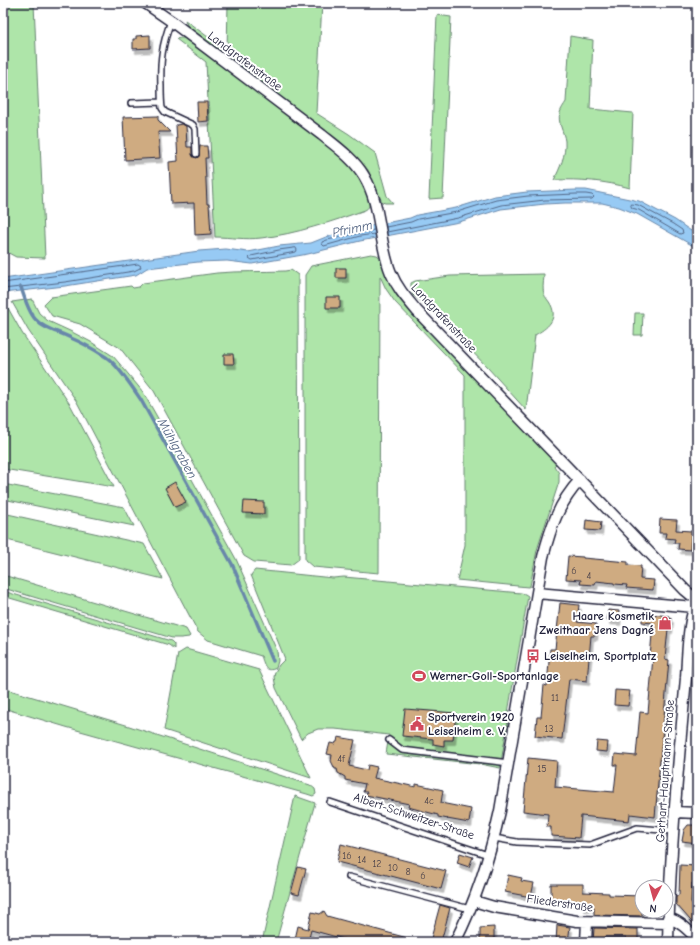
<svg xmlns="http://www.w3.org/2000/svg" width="700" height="945" viewBox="0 0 700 945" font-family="'Comic Neue',sans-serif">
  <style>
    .green { fill: #aee5a9; stroke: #688472 }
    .water { fill: #97caf4; stroke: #6887aa }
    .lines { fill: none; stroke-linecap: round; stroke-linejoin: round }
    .shore { stroke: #516585; stroke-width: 1 }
    .stream { stroke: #6887aa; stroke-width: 3.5 }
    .building { fill: #cfab81; stroke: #22223b; filter: url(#shadow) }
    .service-casing { stroke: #22223b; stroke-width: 8 }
    .minor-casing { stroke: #22223b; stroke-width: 13 }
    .service { stroke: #fff; stroke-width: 5 }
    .minor { stroke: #fff; stroke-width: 10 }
    .labels { text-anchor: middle; stroke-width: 4; stroke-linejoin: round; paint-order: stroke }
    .number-label { font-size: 10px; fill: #4d444c }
    .street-label { font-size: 12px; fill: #22223b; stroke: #fff }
    .poi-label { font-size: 12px; font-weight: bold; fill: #22223b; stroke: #fff; text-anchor: start }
    .water-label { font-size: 13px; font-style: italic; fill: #4b5d7c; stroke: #fff }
  </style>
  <defs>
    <filter id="shadow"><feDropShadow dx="2.5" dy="4.5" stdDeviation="0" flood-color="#0004"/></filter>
  </defs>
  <rect width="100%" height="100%" fill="#fff"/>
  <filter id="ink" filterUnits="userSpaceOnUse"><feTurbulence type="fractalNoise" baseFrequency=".025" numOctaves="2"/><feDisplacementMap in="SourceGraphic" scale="8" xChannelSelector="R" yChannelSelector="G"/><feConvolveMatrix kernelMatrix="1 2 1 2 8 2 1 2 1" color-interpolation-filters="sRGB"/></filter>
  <g filter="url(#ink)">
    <path class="green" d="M3,3H34L45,258L16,257L3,250Z
      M228,3H322L316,113L349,134L375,153L387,196L393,203H385L382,202L368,170L356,156L342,143L215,49L191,30L187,25L185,20L227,51Z
      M437,15L451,17L443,198L429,199Z
      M570,36L593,40L590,109L633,113L630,188C605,181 580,179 554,180C560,168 566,155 565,141C564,132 557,122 560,113C561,109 564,105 566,102Z
      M180,38H184C216,62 249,87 282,111C303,126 325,141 344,159C351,166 373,196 369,206C368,208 367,209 365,210C331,222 296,234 261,238C246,240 230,237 215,237L206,62L176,39Z
      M371,254L377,255L382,259L388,279L396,294L409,310L556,464L554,466L559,473V482L537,550L530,586L528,587L457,580L465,545V375L395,302L386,289L380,276L379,573L313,567L305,560V275L311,266Z
      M291,270L298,275L299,559L291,565L254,562L244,556L154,391L120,348L80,324L52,316L44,304L51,297L131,286L133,288L139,287L143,283C168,280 192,276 217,273C239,271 262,272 285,271Z
      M544,274C544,280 542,288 544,294C545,297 549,301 551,305C558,320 547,328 535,335L526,410L488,368L434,312L413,295L411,290V283L415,281L450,276Z
      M32,299L39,313L48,321L72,332L91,342L113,356L119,363L143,392L173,445L236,559L277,651L278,661L276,668C265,674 264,663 261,656L208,640L198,632L77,402L28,330L12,302Z
      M3,305L8,308L22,333L71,406L114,487L3,469Z
      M635,313H643L642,335H634Z
      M3,484L124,507L134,526L3,499Z
      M3,513L144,544L163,579L3,539Z
      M255,570L333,578L344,577L521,593L525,594L528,596L508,713L509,715L500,768L480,764L386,754L389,735L335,729H318L308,733L301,739L276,688L275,683L274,677L275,672L279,665L285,659L251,575Z
      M3,575L186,629L190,636L189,637L181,638H172L3,588Z
      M3,591L171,641L174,644V649L169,645L3,596Z
      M186,649L259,670L311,778L164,730L178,654Z
      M3,688L126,725L310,785L315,789L316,794L313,796L307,794L66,727L3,708Z
      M295,796L315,803L276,942H262Z"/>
    <path class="water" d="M576,190H586L639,201L675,220L697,235V248L637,214L619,207L602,203H565L545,204L501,209L459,222L360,241L308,254L252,264L227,261L198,262L147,268L136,275L65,286L3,293V279L199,251L226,249L248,252L279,246L311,243L326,237L351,230L410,218L417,215L456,208L495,196L527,192Z"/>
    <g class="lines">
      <path class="shore" d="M632,204L638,205L673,224L682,230L683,233L680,234L639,210L632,208L631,206Z
        M386,227L411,222L418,219L457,212L496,200L528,196L576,194H586L592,195L594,197L592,199L545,200L501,205L458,218L387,232
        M374,230L327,240L322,242V244L324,246L360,236L375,234
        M296,248L297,250L296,252L252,260L249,258L251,256L279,250Z
        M3,283L138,264L141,266L140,268L134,271L65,282L3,289"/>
      <path class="stream" d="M21,287C24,297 29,313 36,320C45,330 60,332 71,338C83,343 95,350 106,357C118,365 133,388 141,400L232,564L273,661"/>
    </g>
    <path class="building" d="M150,35V48L133,49V39H136V36Z
      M197,102H207L208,121L198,122Z
      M158,116V120L170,132H158L160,158L125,160L123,117Z
      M182,124L186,126L187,147H192V155L194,157L197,158L199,156L200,146H207L208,158H205L207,204H209L211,234L195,235L194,203L171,204L169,162L178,161L176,125Z
      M336,268H346V278H336Z
      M326,297H340V308H326Z
      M224,354H233L234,364H224Z
      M175,482L186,502L175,507L165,488Z
      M244,501L264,502V514L243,513Z
      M660,519L677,520L676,530L691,531L690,550L678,549L679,543H674L675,539L665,538L666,533H659Z
      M586,520L601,522L600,531L585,530Z
      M568,556L583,557V558L628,562V565L641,566L640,579L654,580L653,590L626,588L627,585L614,584V583L596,581L595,585L580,584L581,580L566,579Z
      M560,603L579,605L577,622L596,624L595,636H591L587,681L569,679L562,739L535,736L537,717H541L544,685L547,686L550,649H555Z
      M608,610L619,611L618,621L607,620Z
      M642,613L669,616V618H671L670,629H668L665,659L669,660L655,817L630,814L629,821L581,816L579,838L551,836V827H547L548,814L523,811L528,758L557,761L555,787L614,792L617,765H614L615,754L636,756L640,712L648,713L653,657H650L653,623L642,622Z
      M615,690L630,691L628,706L614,705Z
      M405,709L456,713L453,740H444V746L433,744V739L402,736Z
      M338,737L355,740L349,766L367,770L368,765L377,767L374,778L416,787V784L443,790L441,803L471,809L469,823L447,819H448L438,817V815L408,807L409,804L366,795L367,792H363L365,784L345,780V777L338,773L337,769H335L331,761L332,755L327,754L330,743L335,744L336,742H337Z
      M597,741L608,742L607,752L596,751Z
      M688,825H697V843L682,841L684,830Z
      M341,844L446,871L441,889L337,862Z
      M460,853L473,857L469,867L457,863Z
      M680,865L697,866V884L692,883L691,902L695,908L693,910L697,915V928L676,904V897L679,895Z
      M298,867L306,869L299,895L291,893Z
      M508,875L522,878L521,881L534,883L531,897L505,892Z
      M551,884H583V892L609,893V895L642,896V916L594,915V907H582V901H551Z
      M440,905L450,908L441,942H430Z
      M324,911L327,916L411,939L410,942H355L311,930L308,942L295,939L298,926L308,929L312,912L320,914Z
      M557,925L570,927L568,942H556Z
      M494,927V942H480V928Z
      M594,928L638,929V942H626V937H604V942H593Z"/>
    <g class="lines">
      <g class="service-casing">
        <path id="service" d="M171,21C162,45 160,60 161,86C161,93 161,101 162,108L165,112L193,125L195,129L196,154
          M131,103L161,102
          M389,740L402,750L509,763
          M330,802L488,855
          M494,838L517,842L590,845L637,828L673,831
          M349,877L470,909"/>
      </g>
      <g class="minor-casing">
        <path id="minor" d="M145,3L171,21L322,135C337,147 354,159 364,176C382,206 378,242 391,273C397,288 407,299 417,311L642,545L685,590L697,600
          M537,593L694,607
          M675,812L697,813
          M474,901L494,907L577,921L668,923
          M668,918C681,922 688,930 697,939
          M455,942C476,901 490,856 500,811L543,557C551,527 558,504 580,480
          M586,942L587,922
          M668,942C670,854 678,766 686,678C687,661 688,615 697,603"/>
      </g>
      <use href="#service" class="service"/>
      <use href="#minor" class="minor"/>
    </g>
  </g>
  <defs>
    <g id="shop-bare" transform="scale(1.08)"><path d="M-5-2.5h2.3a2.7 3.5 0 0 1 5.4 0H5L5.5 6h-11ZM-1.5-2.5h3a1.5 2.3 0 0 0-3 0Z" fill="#d1495b" stroke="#fff" stroke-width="2.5" paint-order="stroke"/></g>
    <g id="bus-bare" transform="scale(1.08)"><path d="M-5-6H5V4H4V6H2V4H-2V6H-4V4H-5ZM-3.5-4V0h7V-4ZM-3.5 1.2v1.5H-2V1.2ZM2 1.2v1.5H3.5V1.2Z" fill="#d1495b" stroke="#fff" stroke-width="2.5" paint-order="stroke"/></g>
    <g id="stadium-bare" transform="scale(1.08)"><path d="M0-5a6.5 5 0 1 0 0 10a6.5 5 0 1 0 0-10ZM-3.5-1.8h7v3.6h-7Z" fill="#d1495b" stroke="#fff" stroke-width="2.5" paint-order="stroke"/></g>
    <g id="civic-bare" transform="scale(1.08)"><path d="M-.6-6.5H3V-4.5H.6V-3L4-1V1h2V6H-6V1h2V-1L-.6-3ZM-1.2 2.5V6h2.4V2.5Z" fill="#d1495b" stroke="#fff" stroke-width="2.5" paint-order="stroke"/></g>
  </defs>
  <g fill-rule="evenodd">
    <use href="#shop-bare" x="665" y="623"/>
    <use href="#bus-bare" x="533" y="656"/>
    <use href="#stadium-bare" x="419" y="676"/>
    <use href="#civic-bare" x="417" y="724"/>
  </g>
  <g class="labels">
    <g class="number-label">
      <text x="574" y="574">6</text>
      <text x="589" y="579">4</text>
      <text x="555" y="701">11</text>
      <text x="549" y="732">13</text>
      <text x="341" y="762">4f</text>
      <text x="542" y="772">15</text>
      <text x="429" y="804">4c</text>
      <text x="347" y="859">16</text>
      <text x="362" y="863">14</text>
      <text x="377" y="867">12</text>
      <text x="393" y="871">10</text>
      <text x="408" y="875">8</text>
      <text x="423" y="879">6</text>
    </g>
    <g class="street-label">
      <text transform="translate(245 61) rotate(37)" y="4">Landgrafenstraße</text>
      <text transform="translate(444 318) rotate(47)" y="4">Landgrafenstraße</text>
      <text transform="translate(665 771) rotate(-86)" y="4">Gerhart-Hauptmann-Straße</text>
      <text transform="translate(414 816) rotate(18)" y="4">Albert-Schweitzer-Straße</text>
      <text transform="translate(560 903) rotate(8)" y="4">Fliederstraße</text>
    </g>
    <g class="poi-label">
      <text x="654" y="620" text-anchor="end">Haare Kosmetik<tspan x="654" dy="14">Zweithaar Jens Dagné</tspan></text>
      <text x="544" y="660">Leiselheim, Sportplatz</text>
      <text x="430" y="680">Werner-Goll-Sportanlage</text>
      <text x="428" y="721">Sportverein 1920<tspan x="428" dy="14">Leiselheim e. V.</tspan></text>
    </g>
    <g class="water-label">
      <text transform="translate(352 228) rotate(-12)" y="5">Pfrimm</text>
      <text transform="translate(178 448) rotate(61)" y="5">Mühlgraben</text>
    </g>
  </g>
  <rect width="700" height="945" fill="none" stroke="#fff" stroke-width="16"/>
  <rect x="8" y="8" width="684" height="929" fill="none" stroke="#22223b" stroke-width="1.5" filter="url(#ink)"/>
  <g transform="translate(654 899) rotate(186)"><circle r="19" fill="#ffffff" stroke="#a7a7b1"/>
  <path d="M0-3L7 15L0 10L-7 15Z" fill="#d1495b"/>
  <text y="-6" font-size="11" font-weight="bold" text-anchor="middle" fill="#22223b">N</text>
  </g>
</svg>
